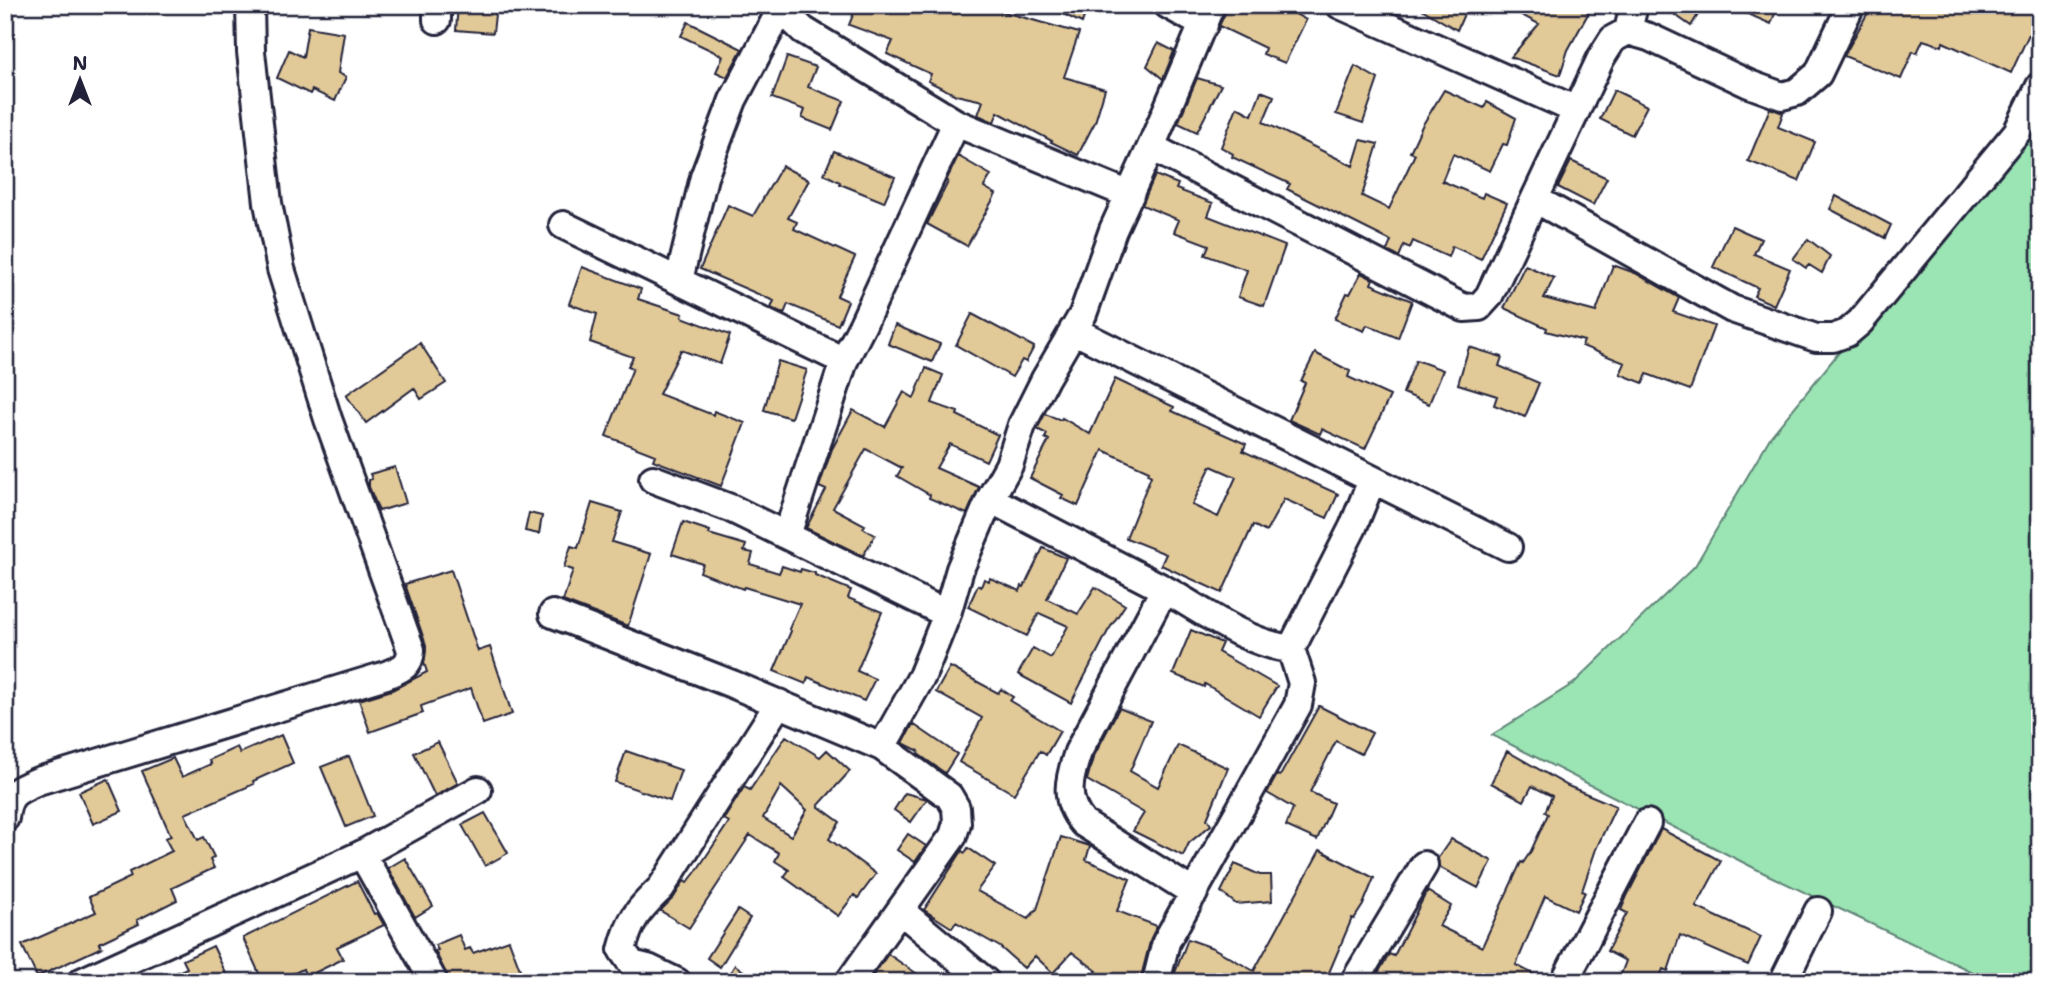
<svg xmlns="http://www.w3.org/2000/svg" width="2045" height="987" viewBox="0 0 2045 987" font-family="'Shantell Sans',sans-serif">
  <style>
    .green { fill: #9be4b3; stroke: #5e8377; stroke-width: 2 }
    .building { fill: #e2c998; stroke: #22223b; stroke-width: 2; fill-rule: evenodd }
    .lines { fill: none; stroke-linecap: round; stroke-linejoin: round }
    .minor-casing { stroke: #22223b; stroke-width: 32 }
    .minor { stroke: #fff; stroke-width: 26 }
  </style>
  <rect width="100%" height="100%" fill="#fff"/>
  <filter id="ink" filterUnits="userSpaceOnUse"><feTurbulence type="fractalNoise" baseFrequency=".0143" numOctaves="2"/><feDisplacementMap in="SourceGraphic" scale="14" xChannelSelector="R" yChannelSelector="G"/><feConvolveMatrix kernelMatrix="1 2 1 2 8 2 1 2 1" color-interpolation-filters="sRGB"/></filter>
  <g filter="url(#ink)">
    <path class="green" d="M2040,105V982H1983L1985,978L1766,874L1492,735L1574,683L1695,566L1771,436Z"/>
    <path class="building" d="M458,5H496L493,33L456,30Z
      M857,5H934L956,14L960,5H979L1079,33L1064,77L1105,89L1095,122L1078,155L1051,142L1052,141L998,112L994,122L978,115L983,101L956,95L928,81L931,74L887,54L893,41L849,25Z
      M1044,5H1077L1087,8L1082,23Z
      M1229,5H1279L1306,20L1285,63L1263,54L1265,48L1219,26Z
      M1415,5H1468L1457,30Z
      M1502,5H1569L1589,12L1568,50L1560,75L1511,57L1539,24Z
      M1661,5H1704L1691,26Z
      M1727,5H1778L1771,24Z
      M1872,5H2040V7L2031,35L2029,34L2011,73L1943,42L1942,46L1923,40L1917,53L1913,51L1901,79L1844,56Z
      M688,22L742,49L727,77L716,72L723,56L681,36Z
      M308,27L344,33L338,73L346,77L335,101L312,90L310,94L277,78L289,50L303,57Z
      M1158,43L1174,51L1163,79L1147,66Z
      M787,57L816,67L808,87L844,101L832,130L802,118L805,110L772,98Z
      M1355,66L1378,79L1363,123L1336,114Z
      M1197,78L1221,85L1197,132L1178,123Z
      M1444,90L1484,108L1487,102L1516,118L1507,145L1503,144L1490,171L1453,154L1442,181L1482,198L1484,193L1507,203L1481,259L1452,246L1448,257L1413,241L1410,248L1404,245L1399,257L1387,251L1391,241L1287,189L1290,184L1232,157L1233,154L1221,147L1237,107L1252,115L1261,91L1274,96L1263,122L1353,166L1361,140L1378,144L1362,196L1389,209L1415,154L1410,152L1422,126Z
      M1614,90L1647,106L1632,135L1600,119Z
      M1770,108L1783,113L1778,127L1815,142L1799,181L1748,161Z
      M834,151L895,177L884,202L840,184V182L824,174Z
      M958,156L991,175L984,187L996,194L967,246L927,224L948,182L946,181Z
      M1571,161L1607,178L1593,205L1558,187Z
      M782,166L809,180L788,218L797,222L794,229L855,257L837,296L848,301L838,325L788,304L784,314L771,308L774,301L700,269L728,205L753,216Z
      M1155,175L1178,184L1176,189L1213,203L1208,216L1285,246L1264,306L1238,297L1247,270L1205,255L1209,245L1174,232L1179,220L1142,205Z
      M1836,196L1891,225L1885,238L1830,209Z
      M1732,226L1761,239L1754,254L1790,269L1774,305L1754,296L1758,288L1713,267Z
      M1808,239L1830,256L1822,273L1809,265L1806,268L1793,259Z
      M1525,265L1554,278L1544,298L1596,312L1613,265L1635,273L1679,298L1673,312L1714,326L1690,390L1647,374L1643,383L1620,374L1625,363L1582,346L1584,341L1546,331L1547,328L1504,308Z
      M582,267L641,289L638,299L683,314L682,317L730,335L720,364L681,350L659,394L713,415L714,411L745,423L721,486L653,460L655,455L606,436L633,368L628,366L633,357L590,342L597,314L569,304Z
      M1361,273L1373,279L1371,284L1412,301L1398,338L1367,325L1364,331L1335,319L1347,293L1350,294Z
      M972,314L1034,347L1026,362L1022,360L1012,377L956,345Z
      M895,325L940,344L932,362L888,344Z
      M420,343L446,383L421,399L414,388L366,423L346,395Z
      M1469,347L1502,357L1499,366L1539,383L1525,417L1494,405L1497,396L1458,384Z
      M1315,353L1350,371L1348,377L1390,396L1365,449L1322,429L1320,434L1289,420L1305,383L1301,381Z
      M1416,360L1443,370L1429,404L1403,393Z
      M778,361L807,370L791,418L764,410Z
      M926,368L943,375L932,403L958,412L957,415L998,435L986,461L950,444L936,468L979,487L967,514L929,498L930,495L897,476L902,468L866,449L833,508L865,525L863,528L875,535L863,556L806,528L826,490L819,487L832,449L853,410L885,427L904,392L914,398Z
      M1115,379L1174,407L1172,411L1246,444L1243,451L1338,494L1327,518L1284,499L1266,532L1253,525L1222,593L1161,565L1166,554L1126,538L1151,476L1148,474L1149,471L1103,450L1078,506L1061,498L1063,495L1030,478L1049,440L1045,438L1047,434L1037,429L1045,414L1061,420L1062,418L1090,434ZM1211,466L1236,477L1218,517L1192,505Z
      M395,467L406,503L379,511L369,487V480L372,479L370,474Z
      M592,503L622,512L612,542L651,554L628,626L563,601L573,570L564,567L571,546L578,548Z
      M529,513L542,516L539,534L525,531Z
      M683,522L710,531L709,534L746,545L744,551L753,553L750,564L779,573L782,566L800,572L801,569L815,573V575L851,590L848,598L882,612L857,671L875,679L864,701L808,677L806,684L774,671L791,631L789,629L800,604L744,587L743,589L700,572L703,564L672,554Z
      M1043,548L1066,558L1047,599L1078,614L1095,587L1125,605L1108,631L1071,703L1018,674L1033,648L1051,658L1068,626L1039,613L1027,636L968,607L978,585L981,587L984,579L989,581L990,578L1020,591L1022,586L1024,587Z
      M451,570L478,651L490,647L512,714L483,724L471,688L421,706L423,713L370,732L359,700L392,690L427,672L424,663L426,645L405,584Z
      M1191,630L1222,643L1218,652L1277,686L1259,716L1205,684L1204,687L1173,674Z
      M950,667L998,693L1001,689L1013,697L1010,701L1060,731L1046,755L1040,751L1014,794L959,762L982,718L936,692Z
      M1319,706L1372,733L1361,754L1336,741L1310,792L1333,803L1317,840L1286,826L1293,808L1267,793L1277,775L1280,776Z
      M1119,708L1151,721L1130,771L1158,787L1178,745L1228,768L1207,819L1211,825L1189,843L1183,856L1133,831L1144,813L1087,780L1093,758Z
      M913,724L957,754L945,773L918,754L919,751L903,743Z
      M281,735L293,763L253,781L254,784L185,814L198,840L204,837L214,857L210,860L214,868L172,888L177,900L137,920L139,924L99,943L102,947L37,977L22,945L96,912L89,897L131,877L129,872L172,851L165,838L171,836L142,771L173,758L182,777L211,764L209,760L237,747L240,753Z
      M786,736L820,757L827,750L850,771L818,806L840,822L829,839L876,874L858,898L854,895L838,916L784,877L789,870L775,861L779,853L750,835L689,928L661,911L662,909L674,897L684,881L687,883L695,873L729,822L724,819L744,787L750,790ZM781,786L807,810L791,836L763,818Z
      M438,742L458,783L435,796L414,753Z
      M626,751L681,770L670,801L615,782Z
      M1507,751L1568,786L1616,806L1596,849L1582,891L1585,892L1576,911L1545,896L1516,965L1548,982H1511L1499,976L1496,982H1373L1389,954L1394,956L1427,891L1451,906L1439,926L1482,947L1521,862L1523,863L1531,851L1548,814L1545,812L1552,796L1532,786L1524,801L1491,783Z
      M349,756L373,816L346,827L321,767Z
      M108,779L122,811L93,824L79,792Z
      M905,793L927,799L911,822L894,810Z
      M485,813L508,853L485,866L462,825Z
      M1661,829L1721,861L1696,907L1761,937L1748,965L1680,935L1668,971L1663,969L1658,982H1618L1626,961L1607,951L1627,913L1621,910L1627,896Z
      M908,834L926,846L915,862L897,850Z
      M1061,837L1090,846L1086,860L1130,879L1117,911L1157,926L1151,938L1142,973L1136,982H1084L1097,971L1072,952L1053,973L1035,956L1024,968L1000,947L956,922L952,928L924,910L962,851L965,853L968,848L995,866L977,891L1028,919L1037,909Z
      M1451,839L1492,861L1478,888L1439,867L1438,858Z
      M1320,850L1374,878L1363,905L1354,919L1352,918L1325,982H1181L1173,978L1188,939L1213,948L1254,971Z
      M405,858L433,906L415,917L388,868Z
      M1235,864L1260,875H1271L1272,901L1236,904L1221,892Z
      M357,881L374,914L377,913L384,925L337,947L343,959L306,977L303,969L276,982H263L243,938Z
      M738,910L750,918L720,967L707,958Z
      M459,935L465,950L470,948L473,953L509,940L522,975L502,982H450L435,951L438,950L435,945Z
      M213,946L230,982H155L187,968L183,960Z
      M888,954L929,982H869Z
      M735,965L759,982H724Z"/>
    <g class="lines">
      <g class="minor-casing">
        <path id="minor" d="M437,5V20
          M783,5L781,9L803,30L956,123L1130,195
          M1168,5L1204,25
          M1340,5L1576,110
          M1628,31L1634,5
          M1151,147L1464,308L1479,307L1489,296L1601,58L1613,39L1628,31L1649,37L1749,84L1782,96L1797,92L1818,74L1851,5
          M1535,199L1732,309L1816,338H1833L1847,333L1860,322L2017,132L2040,86
          M563,225L844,361
          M679,280L704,177L733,100L781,9
          M1073,330L1508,547
          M653,479L730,508L947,614
          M990,499C1047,529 1105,558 1162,588C1203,610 1244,643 1291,649L1302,683L1298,705L1166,942L1156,982
          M787,535L844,361L863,324L956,123
          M1164,590L1078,752C1069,779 1063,800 1083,823L1194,893
          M553,614L732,684L882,747L949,796L956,808L957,823L953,836L849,982
          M1291,649L1353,527L1372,480
          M882,747L922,676L947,614L960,569L990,499L1009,465L1022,425L1045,379L1083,314L1113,230L1151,147L1211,5
          M5,818C8,792 16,791 38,781L386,675C400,669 410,667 411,650L328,419L281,269L268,203L251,52L250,5
          M362,854L434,982
          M901,911L986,982
          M81,982L362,854L478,790
          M677,982L648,968L632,964L622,950C630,919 638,910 661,888L779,703
          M1354,982L1424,865
          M1564,982L1647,823
          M1783,982L1818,911"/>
      </g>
      <use href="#minor" class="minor"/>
    </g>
  </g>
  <rect width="2045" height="987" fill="none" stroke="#fff" stroke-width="28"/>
  <rect x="14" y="14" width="2017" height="959" fill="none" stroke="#22223b" stroke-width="2.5" filter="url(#ink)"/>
  <g transform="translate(80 80)" stroke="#ffffff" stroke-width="5" paint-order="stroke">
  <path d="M0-5L12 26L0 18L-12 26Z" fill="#22223b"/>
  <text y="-10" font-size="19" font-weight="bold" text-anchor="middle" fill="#22223b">N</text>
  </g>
</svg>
